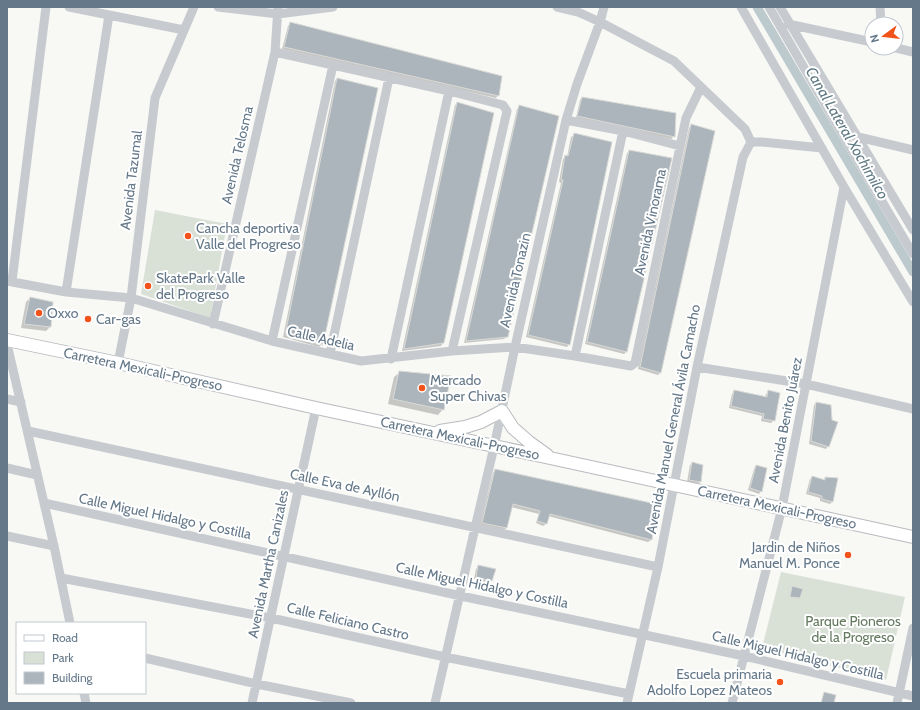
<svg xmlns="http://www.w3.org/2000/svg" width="920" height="710" viewBox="0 0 920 710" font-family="Cabin,sans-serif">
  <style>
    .green { fill: #d9e0d6 }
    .shadow { fill: #0003 }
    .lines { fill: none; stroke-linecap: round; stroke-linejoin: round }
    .canal { stroke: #bcc9cd; stroke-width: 9 }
    .building { fill: #abb5bb; stroke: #dadad7 }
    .major-casing { stroke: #b8bcc0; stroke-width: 14 }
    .minor { stroke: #c7cbcf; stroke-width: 9 }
    .major { stroke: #fff; stroke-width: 12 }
    .poi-dot { fill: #f2531b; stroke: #fff; stroke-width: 1.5 }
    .labels { text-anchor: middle; stroke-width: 4; stroke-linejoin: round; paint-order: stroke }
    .street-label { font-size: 14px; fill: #647889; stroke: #fff }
    .poi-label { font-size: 14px; fill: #647889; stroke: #fff; text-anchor: start }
    .park-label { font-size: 14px; fill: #657a60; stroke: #fff }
    .water-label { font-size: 15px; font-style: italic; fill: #607a84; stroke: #fff }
  </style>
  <rect width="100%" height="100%" fill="#f8f8f5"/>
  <path class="green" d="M155,210L227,224L210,318L141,294Z
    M781,572L905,597L886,680L762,648Z"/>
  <path class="shadow" d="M290,23L498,95L496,98L282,49L288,26Z
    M337,79L322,344L319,347L283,337L335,81Z
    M582,98L674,136L671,139L576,118L580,100Z
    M458,103L443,343L441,346L402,351L455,105Z
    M520,106L507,336L504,339L464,343L517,109Z
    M691,125L714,132L660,373L658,375L638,369L689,128Z
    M574,135L569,344L567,347L526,337L561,183L559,182L563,159L565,156L567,157L571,137Z
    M630,151L627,351L624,354L585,344L627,153Z
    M30,298L50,327L46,331L21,328L26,302Z
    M400,372L443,409L438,415L388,404L394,377Z
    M734,391L765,398L766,394L769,391L774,420L771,423L761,421L762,416L729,408L732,394Z
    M816,403L828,446L826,449L809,444L814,405Z
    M693,463L700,482L697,484L687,482L690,465Z
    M756,466L761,491L759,494L748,490L754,469Z
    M495,470L655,505L651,540L648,542L548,516L546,524L543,526L536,523L539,514L511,507L506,528L504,530L480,525L493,473Z
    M813,477L823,480L826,478L837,479L832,502L830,504L820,501V498L806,494L810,479Z
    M479,566L491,581L488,583L474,579L476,569Z"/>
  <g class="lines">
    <path class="canal" d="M757,7L913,272"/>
  </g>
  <path class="building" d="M290,22L502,76L499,96L284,47Z
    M337,78L378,88L323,345L285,335Z
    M582,97L676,113L675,137L577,116Z
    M457,102L494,113L444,343L404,349Z
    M519,105L559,116L508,337L466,341Z
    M691,124L715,131L661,373L640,367Z
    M574,133L612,142L570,345L528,335L563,180H561L565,155L568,156Z
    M629,150L672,158L627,352L587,342Z
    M30,297L53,302L51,327L24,324Z
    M399,371L451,376L444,410L393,399Z
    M734,390L767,397L768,390L780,393L775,421L763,419L764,414L731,406Z
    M816,402L831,405L832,420L838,422L829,447L811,441Z
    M692,462L703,465L701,482L689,480Z
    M756,465L767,468L762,492L750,488Z
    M495,469L656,504L652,540L550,514L547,524L537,521L540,511L513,504L507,528L482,523Z
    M812,476L825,480V477L838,478L833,502L822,499V496L808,492Z
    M478,565L496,569L492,581L476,577Z
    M792,586L803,589L800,598L790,597Z
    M824,692L836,695L834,703H821Z"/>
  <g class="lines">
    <g class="major-casing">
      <path id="major" d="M7,340L118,363L316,408L550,458L913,537
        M440,431L465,427L481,422L502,411L513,428L529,442L547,455"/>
    </g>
    <path class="minor" d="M69,7L184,30
      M218,7L278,14L333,7
      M557,7L578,12L600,22L674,61L745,129L751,142
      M741,7L844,187L913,302
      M769,7L844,137L913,254
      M780,7L913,230
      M880,7L881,24
      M788,24L872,42
      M896,48L913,52
      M275,52L449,91L503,105L507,111L452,351
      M566,120L623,131L680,146
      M854,136L913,150
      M751,142H762L822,148
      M7,281L66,292L131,298L272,341L361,361L452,351L515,347L575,356L631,366L635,363L686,118L701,87
      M12,281L46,7
      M66,292L109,15
      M213,324L275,52L278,7
      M272,341L333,65
      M7,344L54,546L70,623
      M330,354L389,78
      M575,356L623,131
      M391,359L449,91
      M118,363L131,298L155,98L194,7
      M697,367L806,384L913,409
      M7,399L21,402
      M28,431L658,567
      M7,468L37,475
      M44,503L461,596L744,656L913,696
      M7,536L54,546
      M61,578L271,618L445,657L629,694
      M145,658L257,684L351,703
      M84,693L86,703
      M252,703L316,408
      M435,703L475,528L494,447L515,347L566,120L577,84L600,22L604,7
      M627,703L658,567L697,367L743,157L751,142
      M732,703L782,508L844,187
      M897,703L913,628"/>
    <use href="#major" class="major"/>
  </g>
  <g class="poi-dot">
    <circle cx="188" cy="236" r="4"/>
    <circle cx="148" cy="286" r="4"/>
    <circle cx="39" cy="313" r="4"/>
    <circle cx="88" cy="319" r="4"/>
    <circle cx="422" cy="388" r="4"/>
    <circle cx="848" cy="555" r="4"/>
    <circle cx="780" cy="682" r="4"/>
  </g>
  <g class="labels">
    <g class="street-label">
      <text transform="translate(237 155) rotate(-77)" y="5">Avenida Telosma</text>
      <text transform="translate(131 180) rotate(-83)" y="5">Avenida Tazumal</text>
      <text transform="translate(650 222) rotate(-78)" y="5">Avenida Vinorama</text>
      <text transform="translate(515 280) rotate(-77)" y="5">Avenida Tonazin</text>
      <text transform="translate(321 338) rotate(13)" y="5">Calle Adelia</text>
      <text transform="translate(143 369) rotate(12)" y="5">Carretera Mexicali-Progreso</text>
      <text transform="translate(673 419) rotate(-79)" y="5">Avenida Manuel General Ávila Camacho</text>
      <text transform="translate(785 420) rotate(-79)" y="5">Avenida Benito Juárez</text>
      <text transform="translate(460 438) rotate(12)" y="5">Carretera Mexicali-Progreso</text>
      <text transform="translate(345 485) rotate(12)" y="5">Calle Eva de Ayllón</text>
      <text transform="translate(777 507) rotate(12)" y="5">Carretera Mexicali-Progreso</text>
      <text transform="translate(165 516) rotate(12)" y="5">Calle Miguel Hidalgo y Costilla</text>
      <text transform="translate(268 564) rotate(-78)" y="5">Avenida Martha Canizales</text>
      <text transform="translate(482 585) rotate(12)" y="5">Calle Miguel Hidalgo y Costilla</text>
      <text transform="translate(348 621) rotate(13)" y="5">Calle Feliciano Castro</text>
      <text transform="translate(798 655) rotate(13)" y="5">Calle Miguel Hidalgo y Costilla</text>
    </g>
    <g class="poi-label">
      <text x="196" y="233">Cancha deportiva<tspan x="196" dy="16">Valle del Progreso</tspan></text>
      <text x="156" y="283">SkatePark Valle<tspan x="156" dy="16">del Progreso</tspan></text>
      <text x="47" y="318">Oxxo</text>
      <text x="96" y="324">Car-gas</text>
      <text x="430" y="385">Mercado<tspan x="430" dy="16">Super Chivas</tspan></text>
      <text x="840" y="552" text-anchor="end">Jardin de Niños<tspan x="840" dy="16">Manuel M. Ponce</tspan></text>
      <text x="772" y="679" text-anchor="end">Escuela primaria<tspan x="772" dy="16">Adolfo Lopez Mateos</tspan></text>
    </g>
    <g class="park-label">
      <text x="853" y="626">Parque Pioneros<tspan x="853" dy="16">de la Progreso</tspan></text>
    </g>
    <g class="water-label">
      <text transform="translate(847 133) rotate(60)" y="5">Canal Lateral Xochimilco</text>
    </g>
  </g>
  <rect width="920" height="710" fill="none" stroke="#647889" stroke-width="16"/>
  <rect x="16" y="622" width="130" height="72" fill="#ffffff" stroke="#c1c9d0"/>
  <rect x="24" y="635" width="20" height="6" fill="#ffffff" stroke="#c1c9d0"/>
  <text x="52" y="642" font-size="12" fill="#647889">Road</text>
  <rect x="24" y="652" width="20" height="12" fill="#d9e0d6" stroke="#c1c9d0"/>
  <text x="52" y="662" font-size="12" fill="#647889">Park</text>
  <rect x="24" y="672" width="20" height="12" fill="#abb5bb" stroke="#c1c9d0"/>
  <text x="52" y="682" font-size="12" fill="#647889">Building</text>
  <g transform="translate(884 36) rotate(255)"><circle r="19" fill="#ffffff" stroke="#c1c9d0"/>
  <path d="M0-3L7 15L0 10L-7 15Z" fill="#f2531b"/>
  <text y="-6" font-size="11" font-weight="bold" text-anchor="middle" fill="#647889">N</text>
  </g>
</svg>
